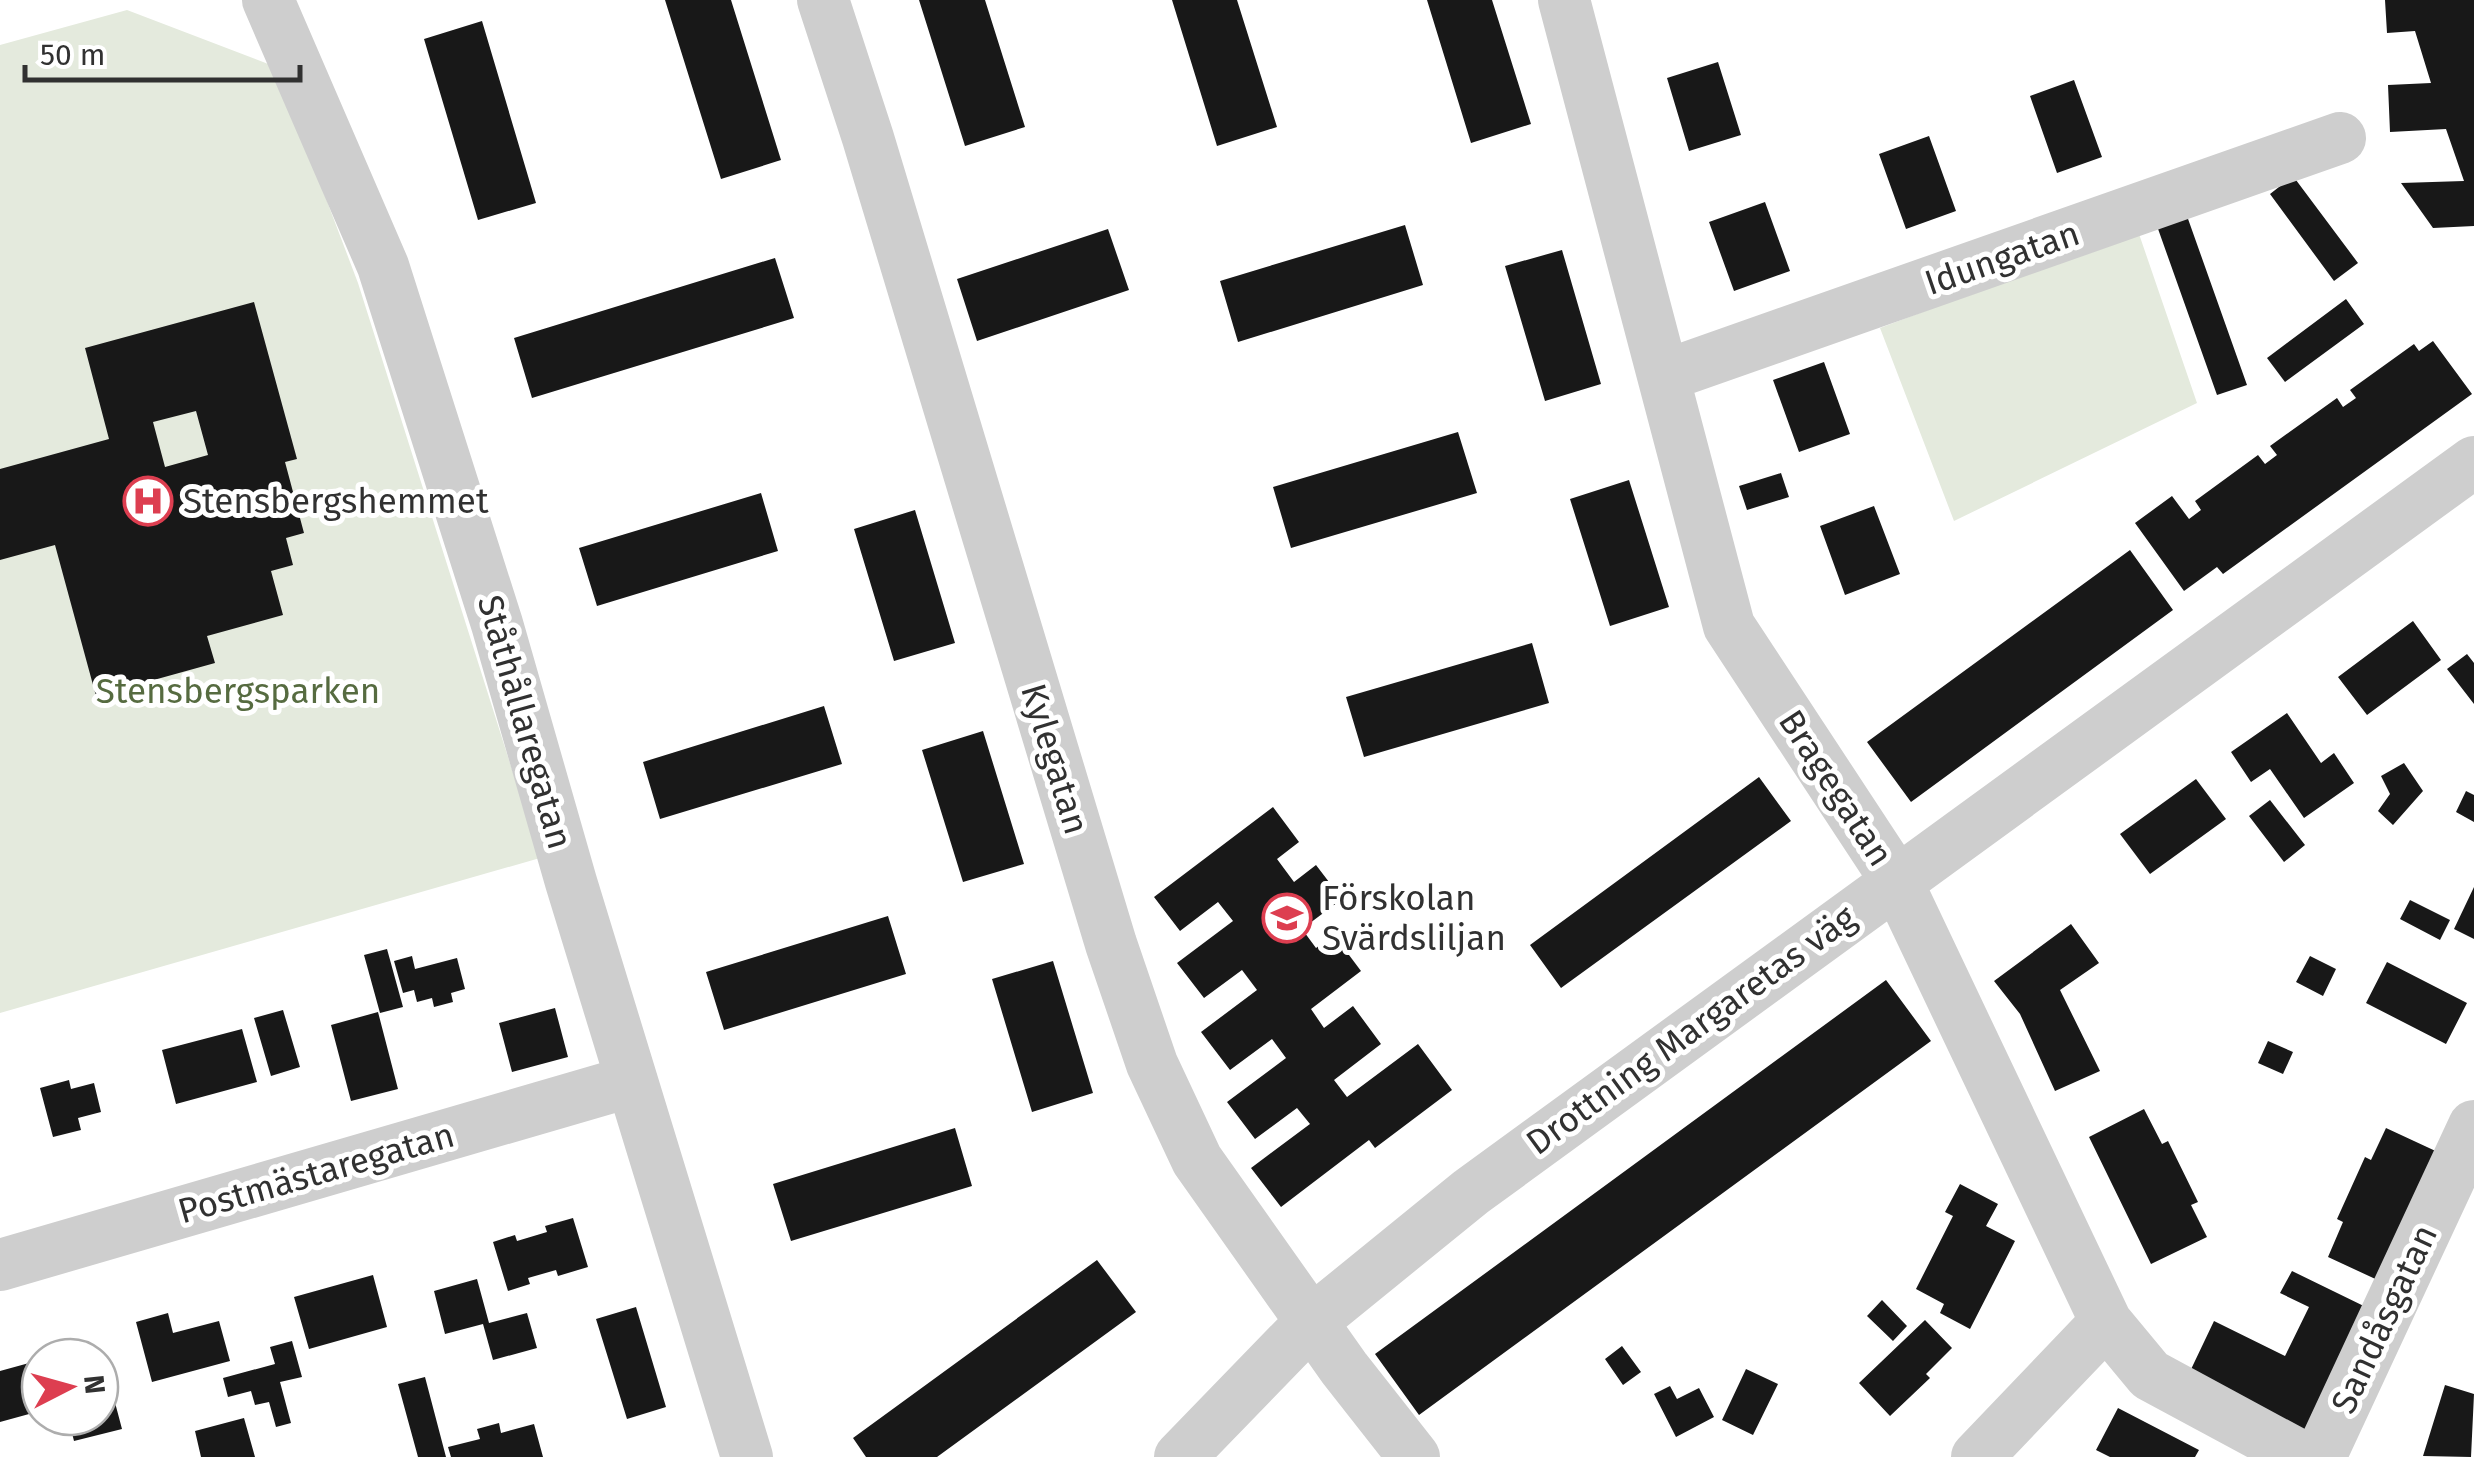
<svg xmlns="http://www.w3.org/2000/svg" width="2474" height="1457" viewBox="0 0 2474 1457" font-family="'Fira Sans',sans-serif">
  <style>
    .green { fill: #e4eadd }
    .building { fill: #181818; fill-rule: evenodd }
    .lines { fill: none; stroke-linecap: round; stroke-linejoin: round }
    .minor { stroke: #cecece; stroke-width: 52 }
    .labels { text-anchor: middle; stroke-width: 10; stroke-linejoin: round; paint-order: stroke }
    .street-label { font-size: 35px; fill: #313131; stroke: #fff }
    .poi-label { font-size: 35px; fill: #313131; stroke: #fff; text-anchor: start }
    .park-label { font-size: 35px; fill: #566b40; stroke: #fff }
  </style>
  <rect width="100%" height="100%" fill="#fff"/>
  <path class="green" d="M127,10L276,67L358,283L540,858L0,1013V45Z
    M2138,231L2197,403L1954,521L1880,328Z"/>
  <path class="building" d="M665,0H731L781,160L721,179Z
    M919,0H985L1025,127L965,146Z
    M1172,0H1237L1277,127L1217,146Z
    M1427,0H1492L1531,124L1471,143Z
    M2385,0H2474V226L2433,228L2401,183L2464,181L2446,129L2390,132L2388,85L2431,83L2415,31L2387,33Z
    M482,21L536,203L478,220L424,39Z
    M1718,62L1741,135L1689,151L1667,78Z
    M2074,80L2102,157L2057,173L2030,96Z
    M1929,136L1956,211L1906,229L1879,154Z
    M2293,176L2358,263L2334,281L2270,194Z
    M1765,202L1790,271L1734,291L1709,222Z
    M2187,216L2247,385L2217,395L2157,226Z
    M1405,225L1423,285L1238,342L1220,281Z
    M1108,229L1129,290L977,341L957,279Z
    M1562,250L1601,384L1545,401L1505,266Z
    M775,258L794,318L532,398L514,338Z
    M2346,299L2364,324L2285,382L2267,358Z
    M254,302L297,459L285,462L304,533L286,538L293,565L271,571L283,615L207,636L215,663L96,696L55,545L0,560V469L109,439L85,348ZM196,411L208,455L165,467L153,422Z
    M2433,341L2472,394L2223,574L2217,567L2184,591L2135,523L2172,496L2189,519L2201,510L2195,501L2258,455L2265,464L2277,455L2270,446L2337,398L2343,407L2356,398L2350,390L2414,344L2419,351Z
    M1824,362L1850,434L1799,452L1773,380Z
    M1458,432L1477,493L1291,548L1273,487Z
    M1781,473L1789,497L1747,510L1739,486Z
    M1629,480L1669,607L1610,626L1570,499Z
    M761,493L778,551L597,606L579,548Z
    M1874,506L1900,574L1845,595L1820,526Z
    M915,510L955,643L894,661L854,529Z
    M2130,550L2173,610L1911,802L1867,742Z
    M2413,621L2441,660L2367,715L2338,677Z
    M1532,643L1549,703L1364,757L1346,697Z
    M2467,654L2474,663V704L2447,669Z
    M824,706L842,764L660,819L643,762Z
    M2287,713L2321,763L2334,753L2354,783L2304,818L2270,769L2251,782L2231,752Z
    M983,731L1024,864L963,882L922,750Z
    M2404,763L2423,791L2393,825L2378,811L2390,794L2381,776Z
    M1759,777L1791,821L1561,988L1530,945Z
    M2196,779L2226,819L2150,874L2120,834Z
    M2466,791L2474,795V822L2456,812Z
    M2270,800L2305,845L2284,862L2249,816Z
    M1273,807L1299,842L1277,859L1294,882L1316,865L1342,899L1302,929L1316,948L1334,935L1361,971L1311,1009L1324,1028L1353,1006L1381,1044L1334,1080L1347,1097L1418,1044L1452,1090L1375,1148L1369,1140L1281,1207L1251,1168L1310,1124L1297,1108L1255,1139L1227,1102L1286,1058L1272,1039L1230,1070L1201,1032L1257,990L1242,970L1204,998L1177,963L1233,921L1218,902L1180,931L1154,897Z
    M2474,887V939L2454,929Z
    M2410,900L2450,920L2440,940L2400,919Z
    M888,916L906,974L724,1030L706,972Z
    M2071,924L2099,963L2060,990L2100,1071L2055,1091L2020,1014L1994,981Z
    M387,949L403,1007L380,1013L364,955Z
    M412,956L415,969L457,958L465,989L451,993L453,1002L434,1007L432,998L417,1002L414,990L403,993L394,961Z
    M2310,956L2336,969L2323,996L2296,982Z
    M1053,961L1093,1093L1032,1112L992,979Z
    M2387,962L2467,1003L2446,1044L2366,1003Z
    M1886,980L1931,1041L1419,1415L1375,1354Z
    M555,1008L568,1057L512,1072L499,1023Z
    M283,1010L300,1067L271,1076L254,1018Z
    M378,1012L398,1089L351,1101L331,1025Z
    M242,1029L257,1082L176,1104L162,1050Z
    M2268,1041L2293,1052L2283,1074L2258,1063Z
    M69,1080L71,1089L94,1083L101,1112L78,1118L81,1130L53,1137L40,1088Z
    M2144,1109L2162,1144L2168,1141L2198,1202L2191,1205L2207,1237L2151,1264L2089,1137Z
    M955,1128L972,1186L791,1241L773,1184Z
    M2386,1128L2442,1154L2384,1283L2328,1257L2343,1222L2337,1219L2365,1157L2371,1160Z
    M1960,1184L1998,1204L1986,1226L2015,1241L1970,1329L1940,1313L1944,1304L1916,1289L1953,1216L1945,1212Z
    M573,1218L588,1267L558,1276L556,1270L528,1278L530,1284L508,1291L493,1242L515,1235L517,1241L547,1232L545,1226Z
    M1097,1260L1136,1312L937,1457H866L853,1438Z
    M2292,1271L2374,1311L2310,1444L2184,1384L2214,1321L2285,1356L2309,1307L2280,1293Z
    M373,1275L387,1327L309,1349L294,1297Z
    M477,1279L489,1323L527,1313L537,1348L493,1360L483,1324L445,1334L434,1291Z
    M1882,1300L1907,1326L1893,1341L1867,1316Z
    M636,1307L666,1407L627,1419L596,1319Z
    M168,1313L173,1333L219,1321L230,1361L152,1382L136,1322Z
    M1925,1320L1952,1348L1926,1374L1930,1378L1890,1416L1859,1383Z
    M292,1341L302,1377L280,1382L291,1423L276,1427L269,1402L255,1405L251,1391L228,1397L223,1378L275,1364L270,1347Z
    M1622,1346L1641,1372L1623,1385L1605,1359Z
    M40,1360V1411L0,1422V1371Z
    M1746,1369L1778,1384L1753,1435L1722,1420Z
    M425,1377L446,1457H418L398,1384Z
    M2445,1385L2474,1394L2471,1457L2423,1456Z
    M1670,1386L1677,1399L1699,1388L1714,1417L1676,1437L1654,1394Z
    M113,1395L122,1429L74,1441L68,1417H100V1398Z
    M2118,1408L2199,1450L2195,1457H2110L2096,1450Z
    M244,1418L255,1457H201L195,1431Z
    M499,1423L501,1433L534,1424L543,1457H451L448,1447L480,1439L477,1429Z"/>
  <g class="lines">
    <path class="minor" d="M268,0L383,266L497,624L571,882L747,1457
      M823,0L868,138L1111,944L1152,1064L1197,1160L1344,1368L1414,1457
      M1564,0L1729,626L1896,880L2106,1322L2150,1375L2302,1457
      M1664,376L2340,138
      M0,1265L632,1081
      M1180,1457L1311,1322L1471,1192L2474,462
      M1977,1457L2106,1322
      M2320,1457L2474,1126"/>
  </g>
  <defs>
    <g id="hospital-ring" transform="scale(2.5)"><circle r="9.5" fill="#fff" stroke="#dd3e50" stroke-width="1.5"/><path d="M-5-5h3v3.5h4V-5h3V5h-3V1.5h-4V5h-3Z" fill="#dd3e50"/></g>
    <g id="school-ring" transform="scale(2.5)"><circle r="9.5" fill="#fff" stroke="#dd3e50" stroke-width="1.5"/><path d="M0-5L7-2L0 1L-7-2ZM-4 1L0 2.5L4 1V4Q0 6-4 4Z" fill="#dd3e50"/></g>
  </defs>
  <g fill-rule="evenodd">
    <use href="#hospital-ring" x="148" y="501"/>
    <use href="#school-ring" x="1287" y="918"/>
  </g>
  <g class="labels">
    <g class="street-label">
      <text transform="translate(2002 258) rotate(-19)" y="12">Idungatan</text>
      <text transform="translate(525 722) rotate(74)" y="12">Ståthållaregatan</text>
      <text transform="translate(1055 759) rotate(73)" y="12">Kylegatan</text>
      <text transform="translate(1836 788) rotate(57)" y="12">Bragegatan</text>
      <text transform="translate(1691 1030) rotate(-36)" y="12">Drottning Margaretas väg</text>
      <text transform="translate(316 1173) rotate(-16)" y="12">Postmästaregatan</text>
      <text transform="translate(2384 1319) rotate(-65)" y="12">Sandåsgatan</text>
    </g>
    <g class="poi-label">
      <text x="183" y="513">Stensbergshemmet</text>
      <text x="1322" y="910">Förskolan<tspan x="1322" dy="40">Svärdsliljan</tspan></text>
    </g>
    <g class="park-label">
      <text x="238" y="703">Stensbergsparken</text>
    </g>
  </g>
  <g transform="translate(70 1387) rotate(84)"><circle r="48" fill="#ffffff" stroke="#adadad" stroke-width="2.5"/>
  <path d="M0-8L18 38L0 25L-18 38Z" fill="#dd3e50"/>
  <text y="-15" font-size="28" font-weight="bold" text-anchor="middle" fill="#313131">N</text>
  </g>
  <path d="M25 65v15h275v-15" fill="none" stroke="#313131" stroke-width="5"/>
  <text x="40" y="65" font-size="30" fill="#313131" stroke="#ffffff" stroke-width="8" paint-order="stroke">50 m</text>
</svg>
